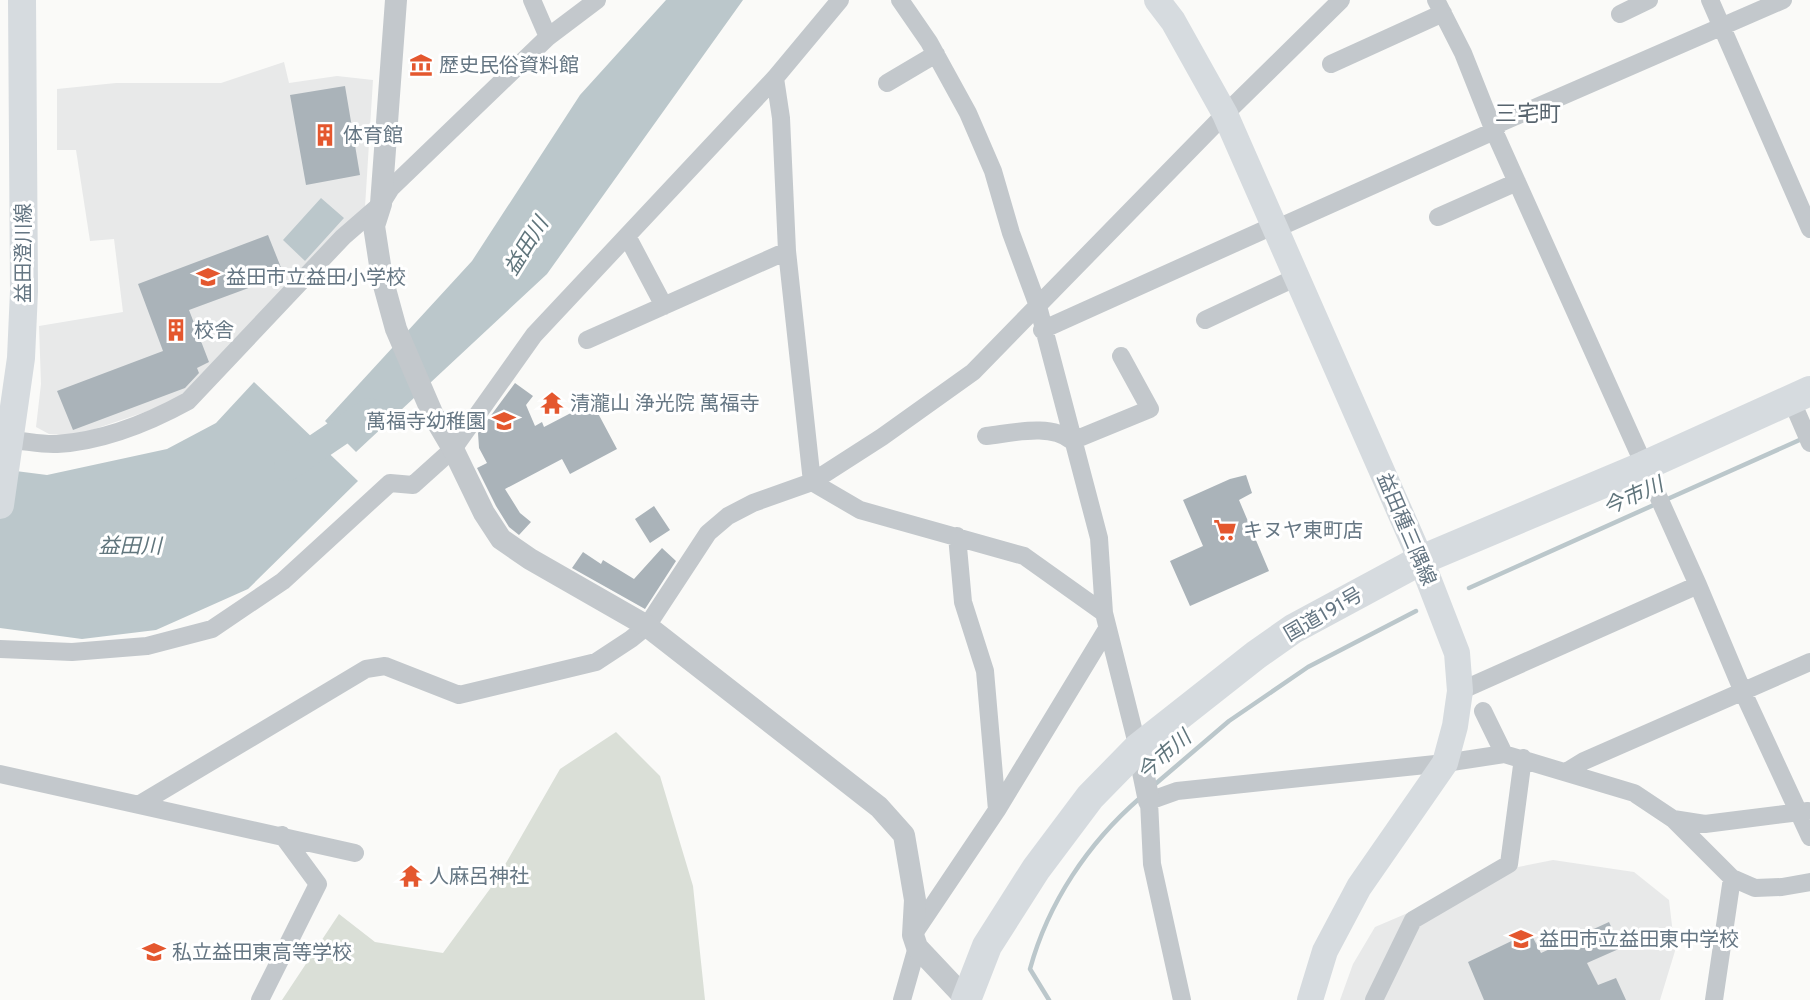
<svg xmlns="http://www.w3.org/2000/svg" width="1810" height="1000" viewBox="0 0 1810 1000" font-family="Overpass,'Noto Sans JP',sans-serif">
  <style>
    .built { fill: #e8e9e9 }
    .green { fill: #dadfd7 }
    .water { fill: #bbc7cb }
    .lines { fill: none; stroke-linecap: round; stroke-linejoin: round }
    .stream { stroke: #bbc7cb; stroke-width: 4.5 }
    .river { stroke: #bbc7cb; stroke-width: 28 }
    .building { fill: #aab3b9 }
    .minor { stroke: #c3c8cc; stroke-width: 18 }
    .tertiary { stroke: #c3c8cc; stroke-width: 22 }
    .secondary { stroke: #d6dbdf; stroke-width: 26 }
    .primary { stroke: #d6dbdf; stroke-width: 28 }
    .trunk { stroke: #d6dbdf; stroke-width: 30 }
    .labels { text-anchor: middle; stroke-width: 6; stroke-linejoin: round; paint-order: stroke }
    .poi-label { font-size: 20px; fill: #657683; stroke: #fff; text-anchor: start }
    .street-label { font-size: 20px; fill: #657683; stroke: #fff }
    .water-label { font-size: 21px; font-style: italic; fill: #60757c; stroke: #fff }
    .quarter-label { font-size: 22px; fill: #57646e; stroke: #fff }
  </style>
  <rect width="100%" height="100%" fill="#fafaf8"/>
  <path class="built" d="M284,62L289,83L337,76L373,80L365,207L193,389L157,408L74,436L49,434L36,427L41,384L39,326L123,312L114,239L90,241L76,150H57V89L116,83H221Z
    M1553,860L1634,872L1669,900L1675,951L1660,1000H1340L1353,964L1375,927L1513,868Z"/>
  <path class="green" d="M616,732L660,776L693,886L705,1000H282L339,914L375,942L443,953L495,882L560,769Z"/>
  <path class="water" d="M666,0H743L547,274L356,452L325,421L472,261L580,95Z
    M321,198L344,218L305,261L283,240Z
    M254,382L358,481L248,589L156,630L82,639L0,628V469L47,475L167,449L216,423Z"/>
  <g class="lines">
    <path class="stream" d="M1663,501L1804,438
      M1469,588L1656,504
      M1153,786L1229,721L1308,667L1416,611
      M1049,1000L1030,969C1048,903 1088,843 1140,798"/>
    <path class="river" d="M288,467L369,412"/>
  </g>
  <path class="building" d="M345,86L360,175L306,185L290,95Z
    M268,235L284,275L189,310L209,362L197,368L199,373L185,388L73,430L57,391L163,351L138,284Z
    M515,383L533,396L526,405L535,426L542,422L544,427L592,402L617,449L570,474L562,459L505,489L520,513L531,522L519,535L509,527L496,506L477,468L487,463L479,448L478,433Z
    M1246,475L1252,493L1239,500L1269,571L1190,606L1170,561L1203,546L1183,500L1230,479Z
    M654,506L670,530L650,543L635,519Z
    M662,548L676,561L645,609L572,568L583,552L601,564L603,560L634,579Z
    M1609,922L1621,948L1587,963L1598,985L1616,978L1626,1000H1484L1468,962L1530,932L1541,953Z"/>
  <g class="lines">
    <path class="minor" d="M532,0L548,37
      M900,0L929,42L968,113L993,171L1011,233L1038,306L1099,538L1104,613L1138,748
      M1436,0L1463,53L1494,131L1698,585L1743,692L1810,837
      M1710,0L1810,229
      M1620,14L1649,0
      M1331,64L1443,13
      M775,78L781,118L787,251L812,482
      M887,83L936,54
      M1438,217L1517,182
      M627,236L664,306
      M1205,320L1297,277
      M1042,330L1275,225L1282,226L1494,131L1500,123L1783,0
      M587,340L787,251
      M1791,399L1810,443
      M986,436C1013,433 1051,423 1072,441L1150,409L1121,356
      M11,440C26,441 43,445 57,444C104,441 148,423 188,401L343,237L381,204L391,188L548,37L597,0
      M812,482L860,510L1024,556L1104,613
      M0,649L72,652L147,646L212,629L283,581L390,483L413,485L453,449L534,335L775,78L840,0
      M1460,691L1698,585
      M1483,711L1504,754
      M1566,772L1584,761L1810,662
      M0,774L355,853
      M140,804L366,669L385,666L459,695L596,662L631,639L647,626L708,533L728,516L753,503L812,482L882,437L973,372L1225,114L1341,0
      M997,810L1107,629
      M1673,819L1705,824L1808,811
      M913,935L997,810L985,671L963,602L957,536
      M260,1000L318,884L282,835
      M902,1000L917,947
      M1182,1000L1152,864L1149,801L1177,791L1445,763L1504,754L1634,793L1673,819L1732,878L1755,888L1782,887L1810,882
      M1374,1000L1413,920L1509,864L1523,758
      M1714,1000L1732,878"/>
    <path class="tertiary" d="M396,0L381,204L374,226L382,278L396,329L433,415L453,449L484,513L501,539L530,559L647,626L879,807L904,835L915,900L913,935L917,947L967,1000
      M1138,748L1149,801"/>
    <path class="secondary" d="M1157,0L1173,21L1225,114L1421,560L1457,653L1460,691L1455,726L1445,763L1359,887L1325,951L1310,1000"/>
    <path class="primary" d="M0,505L21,358L24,291L22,0"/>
    <path class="trunk" d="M966,1000L987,946L1036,869L1090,797L1138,748L1256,655L1293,629L1421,560L1644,466L1810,391"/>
  </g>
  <defs>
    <g id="museum-bare" transform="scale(1.8)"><path d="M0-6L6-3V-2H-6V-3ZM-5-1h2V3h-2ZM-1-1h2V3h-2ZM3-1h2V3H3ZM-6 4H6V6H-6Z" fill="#e4572e" stroke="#fff" stroke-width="2.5" paint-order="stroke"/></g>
    <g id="building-bare" transform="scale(1.8)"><path d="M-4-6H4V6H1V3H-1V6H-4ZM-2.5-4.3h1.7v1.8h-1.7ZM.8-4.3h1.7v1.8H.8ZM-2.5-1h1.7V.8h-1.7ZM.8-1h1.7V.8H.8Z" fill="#e4572e" stroke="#fff" stroke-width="2.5" paint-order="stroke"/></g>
    <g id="school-bare" transform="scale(1.8)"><path d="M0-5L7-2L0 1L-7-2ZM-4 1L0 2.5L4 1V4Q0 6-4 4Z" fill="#e4572e" stroke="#fff" stroke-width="2.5" paint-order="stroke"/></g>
    <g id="temple-bare" transform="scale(1.8)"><path d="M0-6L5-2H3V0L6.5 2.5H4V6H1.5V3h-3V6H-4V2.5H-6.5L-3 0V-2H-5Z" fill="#e4572e" stroke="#fff" stroke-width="2.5" paint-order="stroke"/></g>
    <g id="supermarket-bare" transform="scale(1.8)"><path d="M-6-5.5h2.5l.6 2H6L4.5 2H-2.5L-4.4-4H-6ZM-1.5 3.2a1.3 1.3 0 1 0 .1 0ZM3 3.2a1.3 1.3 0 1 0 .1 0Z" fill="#e4572e" stroke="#fff" stroke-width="2.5" paint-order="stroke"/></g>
  </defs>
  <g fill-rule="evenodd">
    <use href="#museum-bare" x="421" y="65"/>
    <use href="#building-bare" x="325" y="135"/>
    <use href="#school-bare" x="208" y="277"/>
    <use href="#building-bare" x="176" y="330"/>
    <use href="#temple-bare" x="552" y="403"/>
    <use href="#school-bare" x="504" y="421"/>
    <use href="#supermarket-bare" x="1225" y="530"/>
    <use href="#temple-bare" x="411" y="876"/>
    <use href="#school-bare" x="1521" y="939"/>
    <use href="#school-bare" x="154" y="952"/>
  </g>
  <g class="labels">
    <g class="poi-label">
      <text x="439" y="72">歴史民俗資料館</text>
      <text x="343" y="142">体育館</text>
      <text x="226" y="284">益田市立益田小学校</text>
      <text x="194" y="337">校舎</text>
      <text x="570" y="410">清瀧山 浄光院 萬福寺</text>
      <text x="486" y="428" text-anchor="end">萬福寺幼稚園</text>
      <text x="1243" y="537">キヌヤ東町店</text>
      <text x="429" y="883">人麻呂神社</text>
      <text x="1539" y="946">益田市立益田東中学校</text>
      <text x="172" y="959">私立益田東高等学校</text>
    </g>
    <g class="street-label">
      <text transform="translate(23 253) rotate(-90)" y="7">益田澄川線</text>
      <text transform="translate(1407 529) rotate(67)" y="7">益田種三隅線</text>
      <text transform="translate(1323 614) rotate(-30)" y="7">国道191号</text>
    </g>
    <g class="water-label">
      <text transform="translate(526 246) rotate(-58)" y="7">益田川</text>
      <text transform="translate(1633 496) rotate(-24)" y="7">今市川</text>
      <text x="130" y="553">益田川</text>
      <text transform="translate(1164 755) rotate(-41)" y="7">今市川</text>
    </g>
    <g class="quarter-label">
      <text x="1528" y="121">三宅町</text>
    </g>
  </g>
</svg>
